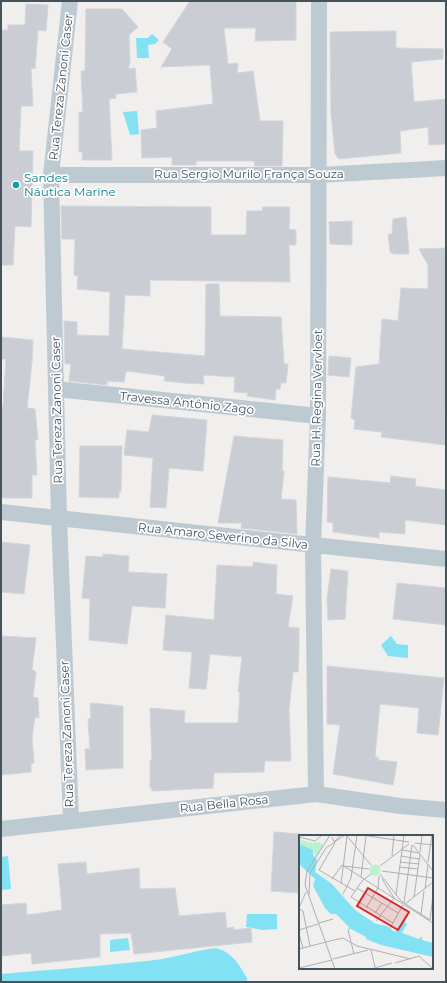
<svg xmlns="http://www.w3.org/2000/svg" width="447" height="983" viewBox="0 0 447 983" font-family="Montserrat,sans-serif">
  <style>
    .water { fill: #82e2f3 }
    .building { fill: #caced4; stroke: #d2d5db }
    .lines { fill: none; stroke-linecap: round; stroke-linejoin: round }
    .street { stroke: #becad2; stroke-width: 16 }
    .culture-dot { fill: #0f9aa8; stroke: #fff; stroke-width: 1.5 }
    .labels { text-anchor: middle; stroke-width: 3.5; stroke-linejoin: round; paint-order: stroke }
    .street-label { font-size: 12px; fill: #45535d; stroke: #fff }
    .culture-label { font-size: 12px; fill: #0d838f; stroke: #fff; text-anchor: start }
    .inset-road { fill: none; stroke: #acb0b4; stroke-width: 1 }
    .view { fill: #d62828; fill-opacity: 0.15; stroke: #d62828; stroke-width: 2 }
    .inset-edge { fill: none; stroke: #45535d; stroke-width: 2 }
  </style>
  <rect width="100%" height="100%" fill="#f1eeee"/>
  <path class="water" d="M152,34L159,40L155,44L148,45L149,58H137L136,38H148Z
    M137,111L139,134L130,135L123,112Z
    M391,636L397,644L408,645V658L388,656L381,645Z
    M8,856L11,889L1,890V857Z
    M247,914H277V929L263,930L246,927Z
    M128,938L130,950L110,952V940Z
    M216,948C233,953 238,963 247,978V982H1V974C55,969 109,966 162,959C180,956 197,950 216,948Z"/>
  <path class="building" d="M190,1H296V40L255,41L256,28H224L228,64L238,63L237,73L253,71L260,121H283L282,166H255L254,161H196V165H172V157L142,158L141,130L157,128L156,111L213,104L210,65L161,67L172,49L163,42Z
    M26,4L48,5L46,31L38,30L35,69L31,68L33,106H21L19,151H33L31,227L15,226L13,265H1V30H8V25H25Z
    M86,9H122L138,27L129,35L130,63L128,69L135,68L137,92L116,94V98L109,99L112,160H82L83,152H79V112H83L81,71H85Z
    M396,31V48L443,49V59L411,62L414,102L446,99V144L429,145L428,127L400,131L401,153L339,159L335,154L331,114L330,32Z
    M61,206L211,207V235H246L247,211H263L262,207H290L289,229L296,230V245H289L290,282L150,280V296L125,295L122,349L205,356L206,284H219L220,316L281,317L284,364H288L286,383H281L280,389H276L275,400L247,396L248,393L234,392L235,377L203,375L204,384L185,383L164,381L165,376L126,371L124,382L107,381V385L69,381L71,364H65L64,321L77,322V335L109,336L110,292L77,289L78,276L74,275L75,239H62Z
    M406,217L409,254H394L390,252L388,234H392L393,219Z
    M352,221V245L330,244L329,222Z
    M446,248L445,445L381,437L382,432L354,429L355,420L351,418L356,367L379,364L382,319L398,321L401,288L428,289V265L419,249Z
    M1,337L33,340L32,362L27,408L35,409L38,440H35L37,475H32V498H1V407H3L6,359H1Z
    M329,356L351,358L349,377L328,375Z
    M152,415L207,420L203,471L169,468L166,508L150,507L153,458L124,455L127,430L149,432Z
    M234,436L283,440L282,470L284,471L281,499L296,500L297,534L241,528L242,523H218Z
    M80,446H122L121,492H119V498L79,497Z
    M391,476L416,479L415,486L446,490V525L405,520V534L379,532V538L333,532V523L327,522L328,477L390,483Z
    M1,542L30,545L24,594L1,592Z
    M103,554L129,556L128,572L167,574L165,608L132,606L127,644L89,640L90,599L82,598L86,556L103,557Z
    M253,562L277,565L276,594L293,596L288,627L299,628V651L298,672H293L289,710L291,761H265L264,772L214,773L213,788L152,791V788H150V760H152L150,708L185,711L184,723H238L240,692H238L242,657L210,654L206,689L189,688L192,652L163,650L166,615L214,620L217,565L253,567Z
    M331,569L348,571L345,619L328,620L327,599Z
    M397,583L446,588V625L393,619Z
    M1,636L36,638L32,669L36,672L33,697L38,698L39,718L35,717L32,737L34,763H31V772L1,775Z
    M327,666L444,678L438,735L417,733L419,708L380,704L375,757H378V760L397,762L393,785L333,774L340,725L327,724Z
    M90,703L123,706V768L86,770L85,749H90L88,719L91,718Z
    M274,832L300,834V893L271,891Z
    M86,862L87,874L139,868L140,889L175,888L179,916L225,912L227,928L234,927V930L251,928L252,942L134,954L131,933L100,934V957L32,964L31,953L1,956V905L26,903L27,915L62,910L58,864Z"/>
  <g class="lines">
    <path class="street" d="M70,1L51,175L59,518L71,820
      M51,175H319L446,168
      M56,389L318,416
      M1,512L446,559
      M316,794L313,546L318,416L319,1
      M1,829L316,794L400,806L446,810"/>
  </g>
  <circle class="culture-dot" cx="16" cy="185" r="4"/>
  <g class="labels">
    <g class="street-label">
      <text transform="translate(61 87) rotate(-84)" y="4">Rua Tereza Zanoni Caser</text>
      <text x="249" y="178">Rua Sergio Murilo França Souza</text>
      <text transform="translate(317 398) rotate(-89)" y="4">Rua H. Regina Vervloet</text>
      <text transform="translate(187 403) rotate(6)" y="4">Travessa Antônio Zago</text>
      <text transform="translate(57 410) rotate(-91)" y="4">Rua Tereza Zanoni Caser</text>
      <text transform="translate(223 536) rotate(6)" y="4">Rua Amaro Severino da Silva</text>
      <text transform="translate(67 734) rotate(-92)" y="4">Rua Tereza Zanoni Caser</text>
      <text transform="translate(224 804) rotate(-6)" y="4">Rua Bella Rosa</text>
    </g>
    <g class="culture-label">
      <text x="24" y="182">Sandes<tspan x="24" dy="14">Náutica Marine</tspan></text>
    </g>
  </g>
  <g transform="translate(299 835)">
    <rect width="134" height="134" fill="#f1eeee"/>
    <path d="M0,4L12,8L20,7L24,10L17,22L14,15L0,9ZM70.5 35a5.5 5.5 0 1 1 11 0a5.5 5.5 0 1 1-11 0Z" fill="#b9f2cc"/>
    <path d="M0,9L14,15V20L18,25L16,37L33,49L56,75L77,89L88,91L96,97L104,85L108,89L103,98L120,104L123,101V105L134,108V122L82,110L67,104V102L52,94L49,95L50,92L37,79H32L26,73L14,51L16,44L0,29Z" fill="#82e2f3"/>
    <path class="inset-road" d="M31,0L8,36L6,50L36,134M63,0L110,7M48,1L72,30M0,2L16,6L22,1M33,2L35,7L42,0M36,8L20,35L56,56M116,8L134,10M114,10L134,36M27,13L46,0M103,15L121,18M121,17L123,0M93,21L95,0M102,21L120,24M101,27L120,29M129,27L133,0M45,31L70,34M81,31L110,9M100,32L119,34M83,36L134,43M72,39L63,46L52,62L94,88M81,39L102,66L131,85M62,42L67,1M33,44L43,30L134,88M83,44L95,63M42,49L48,1M58,53L99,78M126,54L129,29M44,59L52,43L58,0M10,60L11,38L27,13M97,60L105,0M115,62L121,19M105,68L113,10M106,69L134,47M0,73L7,57M67,73L79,53L80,41M0,74L4,76L11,111M76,78L83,68M122,79L125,56M131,85L134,60M77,86L95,63M20,88L34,84M91,93L104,70M0,95L19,89M49,95L55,119M0,99L4,113M27,107L44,103L58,111L112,124M0,114L27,107M72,115L76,132M34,124L69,115M96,128L120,121L134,134M0,133L33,125M72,134L93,128"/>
    <path class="view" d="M69,53L110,77L99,95L58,71Z"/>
    <rect width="134" height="134" class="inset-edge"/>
  </g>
  <rect width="447" height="983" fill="none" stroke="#45535d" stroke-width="4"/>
</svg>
